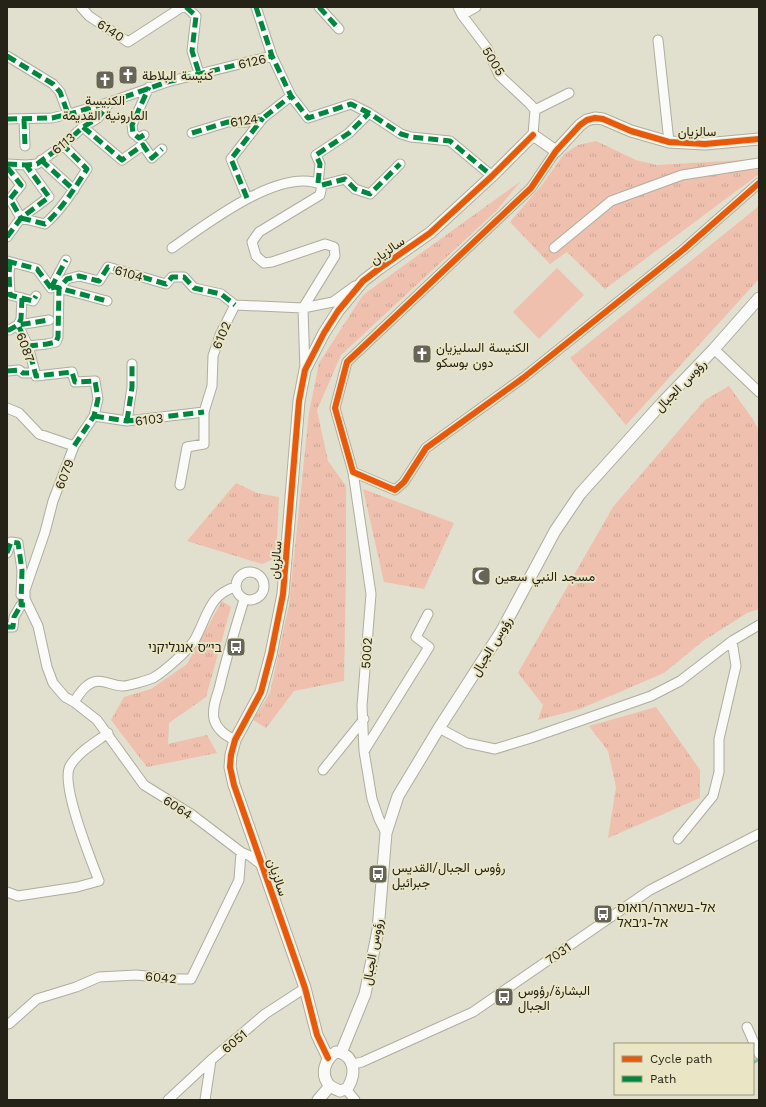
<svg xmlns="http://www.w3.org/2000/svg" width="766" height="1107" viewBox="0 0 766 1107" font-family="'Work Sans',Vazirmatn,'Noto Sans Hebrew',sans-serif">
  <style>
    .grass { fill: url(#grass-tufts) }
    .garden { fill: #efc0ad }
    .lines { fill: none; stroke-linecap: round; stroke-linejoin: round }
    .stream { stroke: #7fc2a4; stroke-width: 3 }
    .minor-casing { stroke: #aead9f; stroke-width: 11 }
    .tertiary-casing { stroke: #aead9f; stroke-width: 13 }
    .minor { stroke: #fafaf8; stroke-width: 9 }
    .tertiary { stroke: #fafaf8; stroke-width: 11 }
    .quiet { stroke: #00873e; stroke-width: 5; stroke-dasharray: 10 5; stroke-linecap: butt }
    .cycleway-casing { stroke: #e9e5c5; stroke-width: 8 }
    .cycleway { stroke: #e8590c; stroke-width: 6 }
    .labels { text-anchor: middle; stroke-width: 4; stroke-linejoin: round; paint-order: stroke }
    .street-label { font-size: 13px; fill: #252317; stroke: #e9e5c5 }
    .poi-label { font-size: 13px; fill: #252317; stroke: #e9e5c5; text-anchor: start }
  </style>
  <defs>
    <pattern id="grass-tufts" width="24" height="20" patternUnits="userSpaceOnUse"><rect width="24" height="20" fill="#efc0ad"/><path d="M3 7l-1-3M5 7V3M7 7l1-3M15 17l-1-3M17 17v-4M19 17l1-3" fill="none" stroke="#cda594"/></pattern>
  </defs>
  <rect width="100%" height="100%" fill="#e1dfcd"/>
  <path class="grass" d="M596,141L636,160L657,165L759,159V174L605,289L567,252L550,264L510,222L542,185L564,154L578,145Z
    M521,181L496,211L341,355L317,410L328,461L346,486V571L344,681L294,691L266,728L253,720L270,693L289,605L309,413L319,363L363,295Z
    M759,206V279L626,425L570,358Z
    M729,386L752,418L759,430V609L747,613L703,641L664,673L580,709L538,720L543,705L518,673L613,507L705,400Z
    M236,483L257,493L279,497L276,558L262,564L187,541Z
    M363,489L454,523L424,589L384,582Z
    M222,601L231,607L206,697L169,723L168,744L207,735L217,753L147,767L111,720L124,697L151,689L187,664Z
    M656,707L700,770V798L608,838L616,787L608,751L589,726Z"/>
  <path class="garden" d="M557,268L584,295L539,339L513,312Z"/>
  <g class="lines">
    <path class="stream" d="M753,1063L759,1059"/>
    <g class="minor-casing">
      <path id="minor" d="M81,7L89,16L128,42L182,7
        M186,7L196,16L192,51L199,73
        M256,7L272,56L291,96L308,118L351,104L369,113L401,134L411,137L450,141L492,176
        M319,7L339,29
        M458,7L462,15L487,48L499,75L530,104L535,110L533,135
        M462,15L476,7
        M658,40L669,142
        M7,56L53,84L60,92L68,114
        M535,110L569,93
        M7,119L52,118L73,113L110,102L167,82L272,56
        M24,119L25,146
        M83,127L122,160L143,145L152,158L162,149
        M192,133L228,122H247L263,118L291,96
        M144,135L139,138L133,133L132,125L149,87
        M556,151L531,188L347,362L335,408L353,472L395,490L404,482L426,448L523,378L683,250L759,183
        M41,160L74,190
        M7,164L26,165L37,164L63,145L83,127L98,118L110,102
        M7,167L21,185L10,199L21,218
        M318,183L320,164L316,155L349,133L369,113
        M322,185L345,179L355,189L370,194L400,164
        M247,198L231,159L263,118
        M21,218L45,224C63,208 74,189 87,169L63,145
        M7,237L21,218L49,197L26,165
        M172,248C204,226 281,165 322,185L320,195L259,232L252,242L256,256L264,263L272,262L325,244L334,247L335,256L303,308L305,370
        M554,248L611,201L682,175L759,163
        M7,261L37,269L51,288
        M10,262L9,274L10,295L33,301L36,296
        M51,288L55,287L107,301
        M51,288L66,260
        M22,298L21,319L18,325L28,346L36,376L72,372L75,382L95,381L98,399L94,416L74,446
        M235,305L303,308L333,302L355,286
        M7,330H9L18,325L49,320
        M28,346L47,344L56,342L58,337L59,288L67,279L79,276L99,281L108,267L166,284L172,277H184L194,288L221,294L235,305
        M714,349L759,392
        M7,371L19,370L23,373H29
        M7,408L19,413L39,434L74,446L53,501L45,532L25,590V599L38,626L47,667L53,683L65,697L74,702L97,720L144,785L191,814L241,852L250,856L263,866
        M94,416L127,421L204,412
        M127,421L132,387V364
        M353,472L371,594L362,706L364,751L372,799L379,819L386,833
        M180,485L187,447L204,444V412L212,386L213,356L220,335L235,305
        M7,553L11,542L18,543L22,570L21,595
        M236 586a14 14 0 1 1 28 0a14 14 0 1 1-28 0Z
        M7,627H13L14,617L21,605
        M74,702C78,696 82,689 88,685C99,676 111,686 123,686C129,686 148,680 153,678C165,671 186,652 194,641C207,619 208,595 235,587
        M439,728L467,743L495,749L531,738L651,696L680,681L732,641L759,625
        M235,740C226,736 217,730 214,719C212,709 216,698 219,689C226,659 235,629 244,600
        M364,751L429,647L416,637L428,614
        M323,770L364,719
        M678,839L713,796L719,772V739L736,666L732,641
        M7,892L18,896L77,887L99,881C91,860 60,784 70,766C78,752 96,742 108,733
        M7,1024H9L37,999L76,987L99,977L136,975L177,979H191L239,880L241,852
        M747,1027L759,1054
        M353,1064L362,1062L473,1012L650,890L759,834
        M346,1089L355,1100
        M168,1100L211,1060L265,1014L305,988
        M205,1100L211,1060"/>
    </g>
    <g class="tertiary-casing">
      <path id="tertiary" d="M336,1052C351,1053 356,1068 351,1081C350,1083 349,1087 346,1089C344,1090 342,1090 340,1091C336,1089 332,1088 329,1085C320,1074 325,1059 336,1052Z
        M341,1053L365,994L378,930L386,833L398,796L439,728L501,632L555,531L580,494L662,403L714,349L759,298
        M328,1058L317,1035L305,988L234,785L230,767L231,755L235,740L261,692L271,654L283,594L299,401L305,370L324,333L338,311L363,281L380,268L430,233L492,176L533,135L556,151L580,125L587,120L595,118L603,119L631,131L669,142L705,144L759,139
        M318,1100L330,1086"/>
    </g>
    <use href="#minor" class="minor"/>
    <use href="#tertiary" class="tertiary"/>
    <path class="quiet" d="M186,7L196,16L192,51L199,73
      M256,7L272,56L291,96L308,118L351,104L369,113L401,134L411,137L450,141L492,176
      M319,7L339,29
      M7,56L53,84L60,92L68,114
      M7,119L52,118L73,113L110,102L167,82L272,56
      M24,119L25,146
      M83,127L122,160L143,145L152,158L162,149
      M192,133L228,122H247L263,118L291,96
      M144,135L139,138L133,133L132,125L149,87
      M41,160L74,190
      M7,164L26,165L37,164L63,145L83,127L98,118L110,102
      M7,167L21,185L10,199L21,218
      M318,183L320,164L316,155L349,133L369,113
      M322,185L345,179L355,189L370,194L400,164
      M247,198L231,159L263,118
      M21,218L45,224C63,208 74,189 87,169L63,145
      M7,237L21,218L49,197L26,165
      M7,261L37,269L51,288
      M10,262L9,274L10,295L33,301L36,296
      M51,288L55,287L107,301
      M51,288L66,260
      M22,298L21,319L18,325L28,346L36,376L72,372L75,382L95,381L98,399L94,416L74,446
      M7,330H9L18,325L49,320
      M28,346L47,344L56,342L58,337L59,288L67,279L79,276L99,281L108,267L166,284L172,277H184L194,288L221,294L235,305
      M7,371L19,370L23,373H29
      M94,416L127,421L204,412
      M127,421L132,387V364
      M7,553L11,542L18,543L22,570L21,605H28
      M7,627H13L14,617L21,605"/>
    <g class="cycleway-casing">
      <path id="cycleway" d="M759,139L705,144L669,142L631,131L603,119L595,118L587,120L580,125L556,151L531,188L347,362L335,408L353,472L395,490L404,482L426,448L523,378L683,250L759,183
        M328,1058L317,1035L305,988L234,785L230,767L231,755L235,740L261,692L271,654L283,594L299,401L305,370L324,333L338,311L363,281L380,268L430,233L492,176L533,135"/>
    </g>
    <use href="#cycleway" class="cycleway"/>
  </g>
  <defs>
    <g id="church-square" transform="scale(1)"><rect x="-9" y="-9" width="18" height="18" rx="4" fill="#676557" stroke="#e9e5c5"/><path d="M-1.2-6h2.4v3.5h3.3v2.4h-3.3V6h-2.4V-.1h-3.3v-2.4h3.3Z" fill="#fff"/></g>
    <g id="mosque-square" transform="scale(1)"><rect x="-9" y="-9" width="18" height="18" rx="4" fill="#676557" stroke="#e9e5c5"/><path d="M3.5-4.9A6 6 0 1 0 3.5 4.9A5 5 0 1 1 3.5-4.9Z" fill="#fff"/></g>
    <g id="bus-square" transform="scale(1)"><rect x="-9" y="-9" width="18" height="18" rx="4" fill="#676557" stroke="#e9e5c5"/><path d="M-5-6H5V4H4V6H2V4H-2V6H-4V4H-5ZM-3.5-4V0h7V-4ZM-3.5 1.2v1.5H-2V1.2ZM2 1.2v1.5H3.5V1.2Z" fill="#fff"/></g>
  </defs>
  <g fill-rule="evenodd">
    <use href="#church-square" x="128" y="75"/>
    <use href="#church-square" x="105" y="80"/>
    <use href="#church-square" x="422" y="354"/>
    <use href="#mosque-square" x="481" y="576"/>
    <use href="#bus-square" x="236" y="647"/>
    <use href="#bus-square" x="378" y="874"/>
    <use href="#bus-square" x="603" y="914"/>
    <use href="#bus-square" x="504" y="997"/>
  </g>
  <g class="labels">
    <g class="street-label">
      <text transform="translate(111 30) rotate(33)" y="5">6140</text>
      <text transform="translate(252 61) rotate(-13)" y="5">6126</text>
      <text transform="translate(494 61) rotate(59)" y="5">5005</text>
      <text transform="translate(244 120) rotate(-8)" y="5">6124</text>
      <text x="697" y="136">سالزيان</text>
      <text transform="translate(63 143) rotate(-39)" y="5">6113</text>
      <text transform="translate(387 250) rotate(-35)" y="5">سالزيان</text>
      <text transform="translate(129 273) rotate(16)" y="5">6104</text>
      <text transform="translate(221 335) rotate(-67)" y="5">6102</text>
      <text transform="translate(26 347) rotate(70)" y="5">6087</text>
      <text transform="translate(680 385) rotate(-46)" y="5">رؤوس الجبال</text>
      <text transform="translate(149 419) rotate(-7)" y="5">6103</text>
      <text transform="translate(64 474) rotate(-69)" y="5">6079</text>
      <text transform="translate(275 560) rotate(-85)" y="5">سالزيان</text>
      <text transform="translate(491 646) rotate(-59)" y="5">رؤوس الجبال</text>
      <text transform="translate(366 653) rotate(-86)" y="5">5002</text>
      <text transform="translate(178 807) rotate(33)" y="5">6064</text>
      <text transform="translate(278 877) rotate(71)" y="5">سالزيان</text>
      <text transform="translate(372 952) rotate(-80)" y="5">رؤوس الجبال</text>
      <text transform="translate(558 953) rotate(-35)" y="5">7031</text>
      <text transform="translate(161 977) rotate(5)" y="5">6042</text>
      <text transform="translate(234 1041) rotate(-40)" y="5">6051</text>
    </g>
    <g class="poi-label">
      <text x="142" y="80">كنيسة البلاطة</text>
      <text x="105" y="105" text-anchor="middle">الكنيسة<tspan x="105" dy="15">المارونية القديمة</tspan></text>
      <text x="436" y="352">الكنيسة السليزيان<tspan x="436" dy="15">دون بوسكو</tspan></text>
      <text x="495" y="581">مسجد النبي سعين</text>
      <text x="222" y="652" text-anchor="end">בי״ס אנגליקני</text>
      <text x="392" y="872">رؤوس الجبال/القديس<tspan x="392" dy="15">جبرائيل</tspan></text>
      <text x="617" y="912">אל-בשארה/רואוס<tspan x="617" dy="15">אל-ג׳באל</tspan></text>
      <text x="518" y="995">البشارة/رؤوس<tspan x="518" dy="15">الجبال</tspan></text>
    </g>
  </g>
  <rect width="766" height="1107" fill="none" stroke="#252317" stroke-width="16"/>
  <rect x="614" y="1043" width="140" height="52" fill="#e9e5c5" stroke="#9b977f"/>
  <rect x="622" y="1056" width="20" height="6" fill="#e8590c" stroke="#9b977f"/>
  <text x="650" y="1063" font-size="12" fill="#252317">Cycle path</text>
  <rect x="622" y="1076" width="20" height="6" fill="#00873e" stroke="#9b977f"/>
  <text x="650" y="1083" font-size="12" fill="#252317">Path</text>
</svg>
